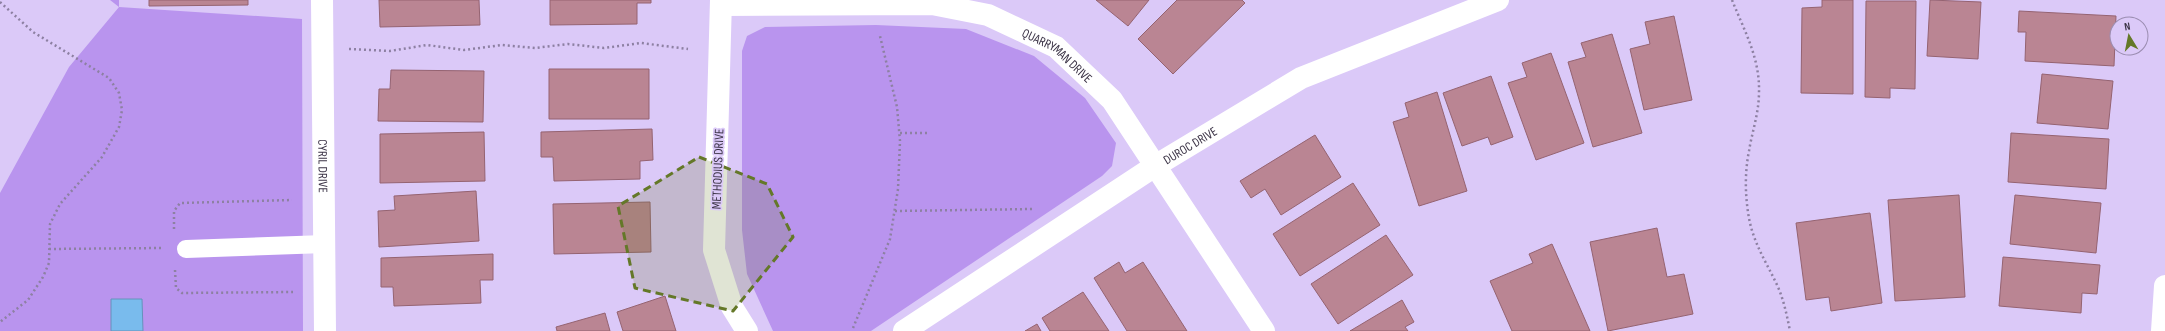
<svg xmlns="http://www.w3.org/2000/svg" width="2165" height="331" viewBox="0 0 2165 331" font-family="'Sofia Sans Condensed',sans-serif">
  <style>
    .green { fill: #b994ee }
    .water { fill: #79bbed; stroke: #6692bb }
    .building { fill: #ba8593; stroke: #956371 }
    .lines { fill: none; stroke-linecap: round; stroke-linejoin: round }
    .path { stroke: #8d80a2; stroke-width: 2.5; stroke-dasharray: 2 3; stroke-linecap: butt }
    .lane { stroke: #fff; stroke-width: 18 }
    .street { stroke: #fff; stroke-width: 22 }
    .marked { fill: #647828; fill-opacity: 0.2; stroke: #647828; stroke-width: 3; stroke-dasharray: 8 5; stroke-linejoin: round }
    .labels { text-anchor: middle; stroke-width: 3.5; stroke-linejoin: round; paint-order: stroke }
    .street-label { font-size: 13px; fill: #3b3346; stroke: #dbc9f8 }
  </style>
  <rect width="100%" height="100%" fill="#dbc9f8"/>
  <path class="green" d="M110,0H119V7L302,19L303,331H0V193L69,67L119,7Z
    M876,25L966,29L1034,56L1085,98L1116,143L1112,166L1102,176L871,331H773L747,274L742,230V51L747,36L765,27Z"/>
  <path class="water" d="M111,299H142L143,331H111Z"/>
  <path class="building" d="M149,0H248V5L149,6Z
    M379,0H479L480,25L380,27Z
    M550,0H651V3H637V24L550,25Z
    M1096,0H1149L1128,26Z
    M1177,0H1242L1245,3L1173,74L1138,39Z
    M1822,0H1853V94L1801,93L1802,8L1822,7Z
    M1930,0L1981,2L1978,59L1927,56Z
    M1866,1H1916L1915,89L1890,88V98L1865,97Z
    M2019,11L2116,16L2114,66L2025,61L2026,32H2018Z
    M1674,16L1692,100L1644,110L1630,49L1650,44L1645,22Z
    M1612,34L1642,133L1593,147L1568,62L1586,57L1581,43Z
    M1551,53L1584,143L1536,160L1508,83L1527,77L1522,63Z
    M549,69H649V119H549Z
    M391,70L484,71L483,122L378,121L379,89H390Z
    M2042,74L2113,81L2108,129L2037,123Z
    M1491,76L1513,137L1491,145L1488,137L1462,146L1443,93Z
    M1437,92L1467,191L1419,206L1393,122L1409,117L1405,103Z
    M652,129L653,160L640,161V179L554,181L553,157H541V132Z
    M484,132L485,181L380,183V134Z
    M2011,133L2109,139L2106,189L2008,182Z
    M1315,135L1341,177L1281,215L1265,189L1251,198L1240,181Z
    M1353,183L1380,225L1300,276L1273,234Z
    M476,191L479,241L379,247L378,211L395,210L394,196Z
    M1959,195L1965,297L1895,301L1888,200Z
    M2015,195L2101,203L2096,253L2010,244Z
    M650,202L651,252L554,254L553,204Z
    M1870,213L1882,303L1831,311L1829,297L1806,300L1796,223Z
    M1657,228L1667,277L1684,274L1693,314L1608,331L1590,242Z
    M1386,235L1413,275L1338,324L1311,284Z
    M1552,244L1590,331H1512L1490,281L1533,263L1529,254Z
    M493,254V280H480L481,303L394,306L393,287H381V258Z
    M2003,257L2100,265L2097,294L2082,293L2081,313L1999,306Z
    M1119,262L1125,273L1143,262L1187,331H1127L1094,278Z
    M1083,292L1109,331H1050L1042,318Z
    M665,296L676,331H623L617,312Z
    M1402,300L1414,322L1405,327L1408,331H1350Z
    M605,313L610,331H557L556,327Z
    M1037,324L1041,331H1025Z"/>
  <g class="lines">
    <path class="path" d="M1732,0C1744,30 1760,58 1759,92C1759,113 1752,132 1749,151C1745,171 1745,192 1748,212C1752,242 1766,261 1778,287C1784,301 1787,316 1790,331
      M0,2L33,32L109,78L119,93L122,110L119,127L102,157L60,204L50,224L49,263L43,277L28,300L0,322
      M349,49L390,51L427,45L464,50L502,45L535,48L568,44L604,48L641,43L688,49
      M900,133H927
      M895,211L1033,209
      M174,229V211L180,203L292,200
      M49,249L162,248
      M175,270L176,288L182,293L293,292
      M853,328L890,239L898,189L900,141L897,107L880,36"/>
    <path class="lane" d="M186,249L325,244"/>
    <g class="street">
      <path id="s1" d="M322,0L325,331"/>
      <path d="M721,0L714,250L732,307L747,331"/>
      <path id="s2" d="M722,5L932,4L988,15L1056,47L1112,100L1264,331"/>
      <path id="s3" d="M904,331L1155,166L1301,78L1498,0"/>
      <path d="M2162,331L2165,286"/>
    </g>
  </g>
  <path class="marked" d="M699,157L767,184L793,237L733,311L635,288L618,206Z"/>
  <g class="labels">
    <g class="street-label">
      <text dy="5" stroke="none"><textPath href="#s2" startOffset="348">QUARRYMAN DRIVE</textPath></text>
      <text dy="5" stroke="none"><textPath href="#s3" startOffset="341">DUROC DRIVE</textPath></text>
      <text dy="5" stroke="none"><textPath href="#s1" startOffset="166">CYRIL DRIVE</textPath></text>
      <text transform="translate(717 169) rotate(-88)" y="5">METHODIUS DRIVE</text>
    </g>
  </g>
  <g transform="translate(2129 36) rotate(350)"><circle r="19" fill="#dbc9f8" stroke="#9b8db1"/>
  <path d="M0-3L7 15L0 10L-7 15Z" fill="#647828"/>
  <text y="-6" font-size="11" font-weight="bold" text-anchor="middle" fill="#3b3346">N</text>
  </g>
</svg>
